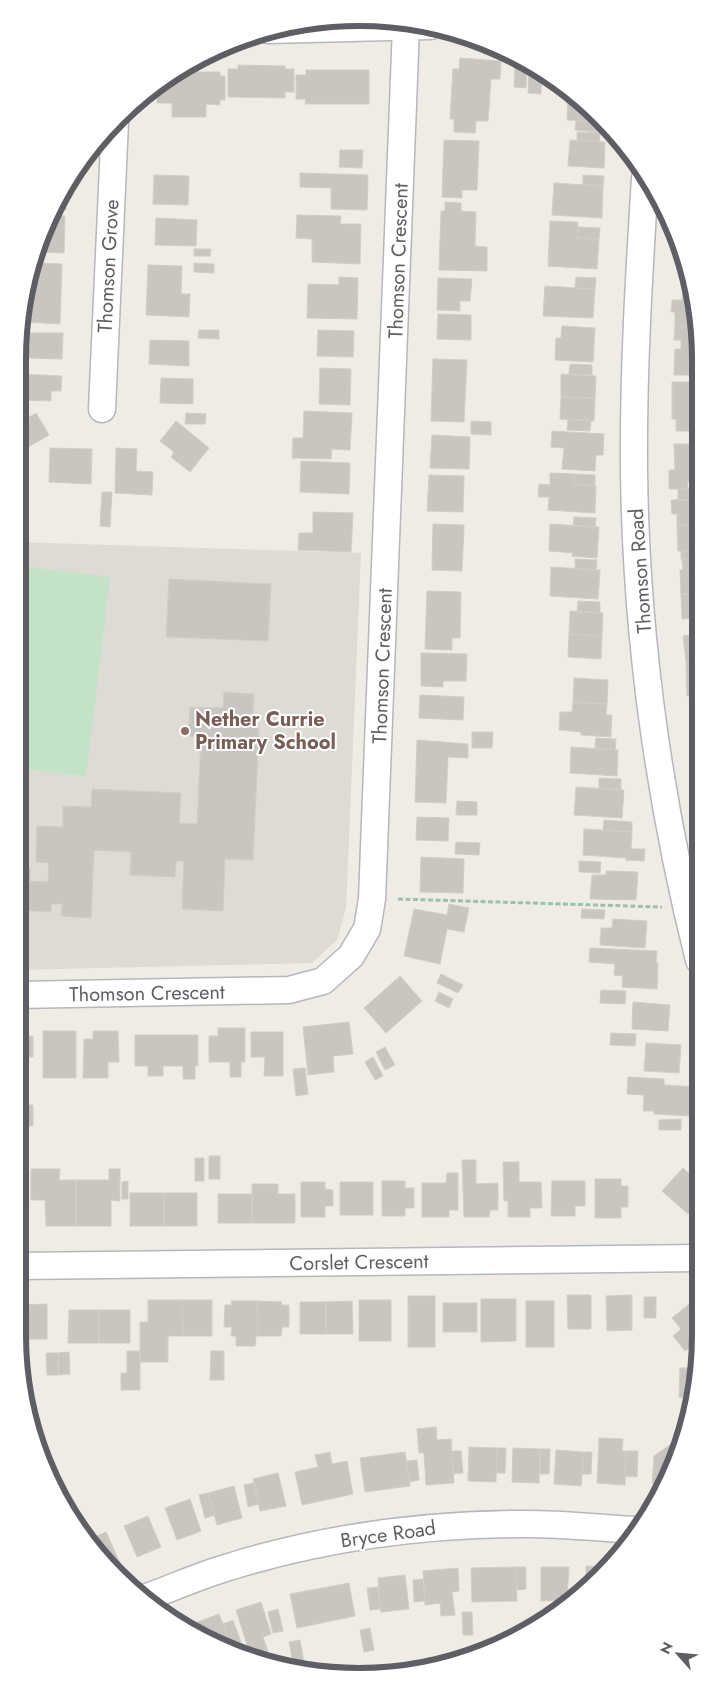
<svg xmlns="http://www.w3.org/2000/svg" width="718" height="1694" viewBox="0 0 718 1694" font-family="Jost,sans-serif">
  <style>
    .education { fill: #dddbd3 }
    .green { fill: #c4e2c7 }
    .building { fill: #c9c6c2; stroke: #d2cec4 }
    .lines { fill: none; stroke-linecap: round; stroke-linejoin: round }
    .minor-casing { stroke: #b5b7ba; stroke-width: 29 }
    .path { stroke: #9dc0aa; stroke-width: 3; stroke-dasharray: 5 2.5; stroke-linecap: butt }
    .minor { stroke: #fff; stroke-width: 26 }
    .education-dot { fill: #8d6e63; stroke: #fff; stroke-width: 2 }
    .labels { text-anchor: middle; stroke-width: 4; stroke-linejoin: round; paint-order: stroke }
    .street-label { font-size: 20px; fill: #5d5f64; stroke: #fff }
    .education-label { font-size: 20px; font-weight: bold; fill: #785e54; stroke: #fff; text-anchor: start }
    .rim { fill: none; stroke: #5d5f64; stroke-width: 6 }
  </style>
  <rect width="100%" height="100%" fill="#eeece5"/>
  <path class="education" d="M18,542L361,553L346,908L337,940L312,963L18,970Z"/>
  <path class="green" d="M18,566L110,577L86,776L18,768Z"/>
  <path class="building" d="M460,58L501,61L500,79H491L488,121H476L475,133L454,132V119H450L453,69H459Z
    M238,65L285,66V69H294V92H285V98L228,97V69H238Z
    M515,66L527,67L526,88L514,87Z
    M306,70H369V104H305L306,99H296V75H306Z
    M529,71L542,72L541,94L528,93Z
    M178,72H220V76H225V100H220V105L206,104V117H172V103H157V86H172V75Z
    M568,97H572L599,122L567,120Z
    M576,121L599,122L598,132L575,130Z
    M577,132L600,133L599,142L577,140Z
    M444,140L479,141L477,190H462V198L442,197Z
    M570,140L605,142L604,168L568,166Z
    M340,150H363L362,168L339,167Z
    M300,173L368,175L367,210L331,209V188L300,187Z
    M154,175L189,176L188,205L153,204Z
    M583,175L604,176L603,186L583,185Z
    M554,183L603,186L602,218L552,215Z
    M67,184L66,210H53L63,188Z
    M445,202L461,203V211L476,212L475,246L487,247V271L439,270L441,211H445Z
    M297,215L341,216L340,224H361L360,264L312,262V239L296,238Z
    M51,216H65L64,253L35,252Z
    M156,218L197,220L196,246L155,245Z
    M550,221L578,222L577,238L599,239L597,269L548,266Z
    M578,227L600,228L599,239L577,238Z
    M194,249H211L210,256H194Z
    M680,250L685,269L679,268Z
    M33,263L62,264L60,324L24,322Z
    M194,263L214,264V273L194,272Z
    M148,265L182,266L181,294H190L189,317L146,315Z
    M339,277L358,278L357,319L307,318L308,284L339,285Z
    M576,277L596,278L595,289L575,288Z
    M438,278L472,279L470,301H460V311L437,310Z
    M684,279H688L698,314V327L675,326V312H671L672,300H682Z
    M545,286L595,289L593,318L543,316Z
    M438,314L471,315V340L437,339Z
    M562,326L595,328L593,362L555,360L556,338H561Z
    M675,326L698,327V375H674L675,349H681V340H674Z
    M199,330H219V339L198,338Z
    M318,330L354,331L353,357L317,356Z
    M29,333H63L62,359L28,358Z
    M150,340L189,341V366L149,364Z
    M433,359L467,360L464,422L431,421Z
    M570,364L592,365V375L569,374Z
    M320,368L351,369L350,405L319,404Z
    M18,374L62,376L61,391H51V401L18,400Z
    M561,374L596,376L595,398L561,397Z
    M161,378L193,379V404L160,403Z
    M672,382H698V431H676V419H672Z
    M561,397L595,398L594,421L560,419Z
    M304,411L352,413L350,450L332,449L331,459L292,458L293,438H303Z
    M36,413L49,435L21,451L18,444V424Z
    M186,413L206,414L205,424H185Z
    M568,419L591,421L590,431L567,430Z
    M176,421L209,448L190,472L171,457L174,452L160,441Z
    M471,421L491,422V435L471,434Z
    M552,431L604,434L603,455H596L595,471L562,469L564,448L551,447Z
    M432,435L470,437L469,469L430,468Z
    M674,444H698V482H687L688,489H669V470H675Z
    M50,448L92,449L91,484L49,482Z
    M116,448L137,449L136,471L153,472L152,495L115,493Z
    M301,461L350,463L349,494L300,492Z
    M550,473L574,474V484L596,486L595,513L548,510L549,497H538L539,484L550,485Z
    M574,474L595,475V486L574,484Z
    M429,475L464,476L463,512L427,511Z
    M678,489H697L698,499L678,500Z
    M102,492H112L110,527L100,526Z
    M698,499V525H677V514H672L671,500Z
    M313,512L353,513L351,552L298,550L299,533H313Z
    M574,517L596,518L595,527L573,526Z
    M433,524L464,525L462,571L432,570Z
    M550,524L599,527L597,558L572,556L573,553L549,551Z
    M677,525H698V550L678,551Z
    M698,550V558L681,559V551Z
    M698,558V569L683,570L682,559Z
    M575,559L597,560L596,570L575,569Z
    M551,567L600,570L598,599L550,596Z
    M698,569V594H681L680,570Z
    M169,579L271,584L268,641L166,637Z
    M427,591L461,592L460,638H452V650L425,649Z
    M681,594H698V618L682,619Z
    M578,601L600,602V613L577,612Z
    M570,611L603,613L602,636L569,634Z
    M569,634L602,636L601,659L568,657Z
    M698,634L699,660L686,661L683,636Z
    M421,653L467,654L466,681H443V687L421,686Z
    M699,660V694L687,696L686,661Z
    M574,678L608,680L607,704L573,702Z
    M224,692L254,694L252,728H259L253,860L225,859L223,911L182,909L184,861H176L175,877L130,875L131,852L94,850L91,918L61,916L62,904H51V912L18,910V868L31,869L30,881L48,882L49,863L36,862L37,826L63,827V806L91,807L92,789L181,793L179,823L197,824L201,737L188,736L190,707L223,708Z
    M420,695L464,697L463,720L419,718Z
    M699,700V727H695L691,701Z
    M573,702L607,704L606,715H612L611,737L581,735V732L559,730L560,712H572Z
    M472,732H493L492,748H472Z
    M596,738L616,739L615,750L595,748Z
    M417,740L468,744V758L448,757L446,803L415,802Z
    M571,747L618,750L617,776L570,773Z
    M599,778L621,779V790L599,788Z
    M576,787L624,790L622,818L574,815Z
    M457,801L477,802V815H456Z
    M417,817L449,818L448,841L416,840Z
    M604,820L632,822V832L603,830Z
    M584,829L632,832L631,849H645L644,861L626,860V858L583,855Z
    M456,842L480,843L479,855L455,854Z
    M421,857L464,859L463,893L420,892Z
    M579,861L601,862L600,873L579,872Z
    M606,871L638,872L636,900L590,899L592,875H606Z
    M449,904L469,908L464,932L447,929L440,964L404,956L414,909L447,915Z
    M582,909L605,910L604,919L581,918Z
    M613,919L647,921L645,948L600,945L601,928H612Z
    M590,948L657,951L656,962L658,963L657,989L622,987L623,976L614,975L615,964L589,962Z
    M441,974L463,985L458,993L437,983Z
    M400,976L422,1001L386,1033L364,1008Z
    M601,990L626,991L625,1004L600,1003Z
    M439,992L453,999L449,1008L435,1001Z
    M633,1002L670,1005L668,1031L632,1029Z
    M349,1022L353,1054L333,1056L334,1072L308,1075L303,1027Z
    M218,1028H245V1062H241V1077H230V1062H209V1036H218Z
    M43,1031H76V1078H43Z
    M93,1031H118L119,1062H108V1078H83L84,1039H93Z
    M251,1032H283V1076H264L265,1057H251Z
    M611,1033L636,1034L635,1046L610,1045Z
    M135,1035H198V1066H195V1079H183V1066H163V1076H148V1066H135Z
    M19,1036H33V1057H19Z
    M646,1043L681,1045L679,1073L644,1071Z
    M385,1047L395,1065L385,1070L376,1052Z
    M373,1057L383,1076L375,1080L365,1062Z
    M305,1068L308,1094L296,1096L293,1069Z
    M628,1077L664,1079V1085L699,1087V1100H692L691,1116L654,1114V1111H643L644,1095L627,1094Z
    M18,1105H33V1126L18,1125Z
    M681,1119V1130H659V1120Z
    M209,1156H220V1179H209Z
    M195,1158H204V1181H195Z
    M462,1160H476V1184L498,1183V1210H490L489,1217H464Z
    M503,1162H519V1182H541L542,1208H530V1217H508V1201H504Z
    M683,1168L700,1184V1201L688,1214L662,1191Z
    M31,1169H60L59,1180H76V1226H46L45,1200H31Z
    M109,1169H120V1201L111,1200V1226H76V1180H109Z
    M447,1173H458V1210H449V1217H422V1183H446Z
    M595,1179H621V1186H628V1207H621V1218H595Z
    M128,1181V1199H122V1182Z
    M382,1181H405V1188H414V1208H405V1216H382Z
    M552,1181H585V1206H575V1216H551Z
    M301,1182H325V1189L333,1190V1206H325V1217H301Z
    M340,1182H373V1215H340Z
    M252,1184H278V1194H295V1223H252Z
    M130,1193H164V1226H130Z
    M164,1193H197V1226H164Z
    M218,1194H252V1223H218Z
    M567,1295H591V1329H568Z
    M632,1295V1330L607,1331L606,1296Z
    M408,1296H435V1347H408Z
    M644,1297H656V1318H644Z
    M698,1297L700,1300L698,1349L694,1344L685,1351L673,1336L681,1329L672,1318Z
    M481,1299H516V1341L481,1342Z
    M148,1300H182L183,1336H168V1362H140V1322H148Z
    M182,1300H212V1336H183Z
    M359,1300H391V1341H359Z
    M231,1301H257L258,1336H256L255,1346H236V1336H231L232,1327H224L225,1305H232Z
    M257,1301L282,1302L281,1305H289V1327H282L281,1336H258Z
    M352,1301L353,1334H326V1302Z
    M526,1301H554V1347H526Z
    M300,1302H326V1334H300Z
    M443,1303H477V1332H443Z
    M47,1304V1339H18V1305Z
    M69,1310H99V1343H68Z
    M99,1310H130V1343H99Z
    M127,1351H140V1390H121V1373H127Z
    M211,1351H224V1380H210Z
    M69,1352L70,1374L59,1375L58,1353Z
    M46,1353H58L59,1375H47Z
    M680,1368H695L690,1398L679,1397Z
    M436,1427L437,1440L451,1439L454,1483L426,1485L424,1453H419L417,1429Z
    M599,1438L623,1439L622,1451H626L625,1485L597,1483Z
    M677,1440L682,1445L665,1483H652L654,1456Z
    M469,1447L497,1448L496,1482L468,1481Z
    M497,1448H506L505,1473H496Z
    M513,1448L540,1449L539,1483L512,1482Z
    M540,1449H550L549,1474H540Z
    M556,1450L584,1452L581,1486L554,1484Z
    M452,1451H461L463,1473L453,1474Z
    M626,1451H638L637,1477L625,1476Z
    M330,1452L332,1464L347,1461L353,1494L302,1505L295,1472L318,1467L315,1455Z
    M405,1452L410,1486L365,1492L360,1458Z
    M584,1452H592L591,1474H582Z
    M417,1460L419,1480L409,1482L406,1461Z
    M278,1473L286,1506L260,1511L253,1479Z
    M254,1483L259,1504L248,1507L244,1485Z
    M234,1486L242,1518L217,1525L208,1493Z
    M208,1493L215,1515L205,1518L199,1495Z
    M190,1499L201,1531L177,1540L165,1508Z
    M148,1516L161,1547L137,1557L124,1526Z
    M106,1532L120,1563L111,1567L102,1560L88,1540Z
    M586,1566L606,1567H607L586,1585Z
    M516,1567L517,1601L472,1602L471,1568Z
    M516,1567H526V1589L517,1590Z
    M541,1567H569L567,1600L541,1601Z
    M458,1568L459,1591L452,1592L455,1615L441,1616L440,1603L425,1605L423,1571Z
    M405,1575L409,1609L381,1612L378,1578Z
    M423,1579L425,1601L414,1602L413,1580Z
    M349,1583L355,1616L297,1628L290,1594Z
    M378,1587L381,1609L370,1610L367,1588Z
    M261,1602L271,1634L263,1637L270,1657L263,1659L250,1654L236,1610Z
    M278,1609L283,1631L273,1633L268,1612Z
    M462,1612H472L473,1635H463Z
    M219,1614L223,1624L231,1647L199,1635L195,1623Z
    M233,1620L241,1642L230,1645L223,1624Z
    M370,1628L374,1650L364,1652L360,1630Z
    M300,1640L304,1662L293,1664L289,1642Z"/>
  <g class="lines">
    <g class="minor-casing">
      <path id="minor" d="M268,30L430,26
        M645,178C639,275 633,373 634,471C636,635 659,801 699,960
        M102,409L115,122
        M18,995L289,990L323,981L351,956L367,929L372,899L406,27
        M18,1266L700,1258
        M147,1597C175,1587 201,1575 229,1567C322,1538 419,1525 517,1524C557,1523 598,1528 638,1530"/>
    </g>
    <path class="path" d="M398,899L662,907"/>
    <use href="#minor" class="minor"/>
  </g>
  <circle class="education-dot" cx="185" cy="731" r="5"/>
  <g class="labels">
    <g class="street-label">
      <text transform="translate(398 261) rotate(-88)" y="7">Thomson Crescent</text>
      <text transform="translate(108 266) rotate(-87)" y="7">Thomson Grove</text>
      <text transform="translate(640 571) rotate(-94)" y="7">Thomson Road</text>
      <text transform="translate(382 666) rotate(-88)" y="7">Thomson Crescent</text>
      <text transform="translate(147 993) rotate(-1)" y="7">Thomson Crescent</text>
      <text transform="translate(359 1262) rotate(-1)" y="7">Corslet Crescent</text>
      <text transform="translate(388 1534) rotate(-8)" y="7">Bryce Road</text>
    </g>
    <g class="education-label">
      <text x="195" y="726">Nether Currie<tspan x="195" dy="23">Primary School</tspan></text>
    </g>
  </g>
  <path d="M0 0H718V1694H0ZM359 26H359A333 333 0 0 1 692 359V1335A333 333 0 0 1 359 1668H359A333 333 0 0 1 26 1335V359A333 333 0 0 1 359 26Z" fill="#fff" fill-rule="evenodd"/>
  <path class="rim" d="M359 26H359A333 333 0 0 1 692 359V1335A333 333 0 0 1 359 1668H359A333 333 0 0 1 26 1335V359A333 333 0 0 1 359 26Z"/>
  <g transform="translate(678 1654) rotate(297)" stroke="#ffffff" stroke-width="4" paint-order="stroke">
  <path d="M0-4L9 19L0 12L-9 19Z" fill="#5d5f64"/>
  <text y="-8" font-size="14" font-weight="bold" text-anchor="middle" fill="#5d5f64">N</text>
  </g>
</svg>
